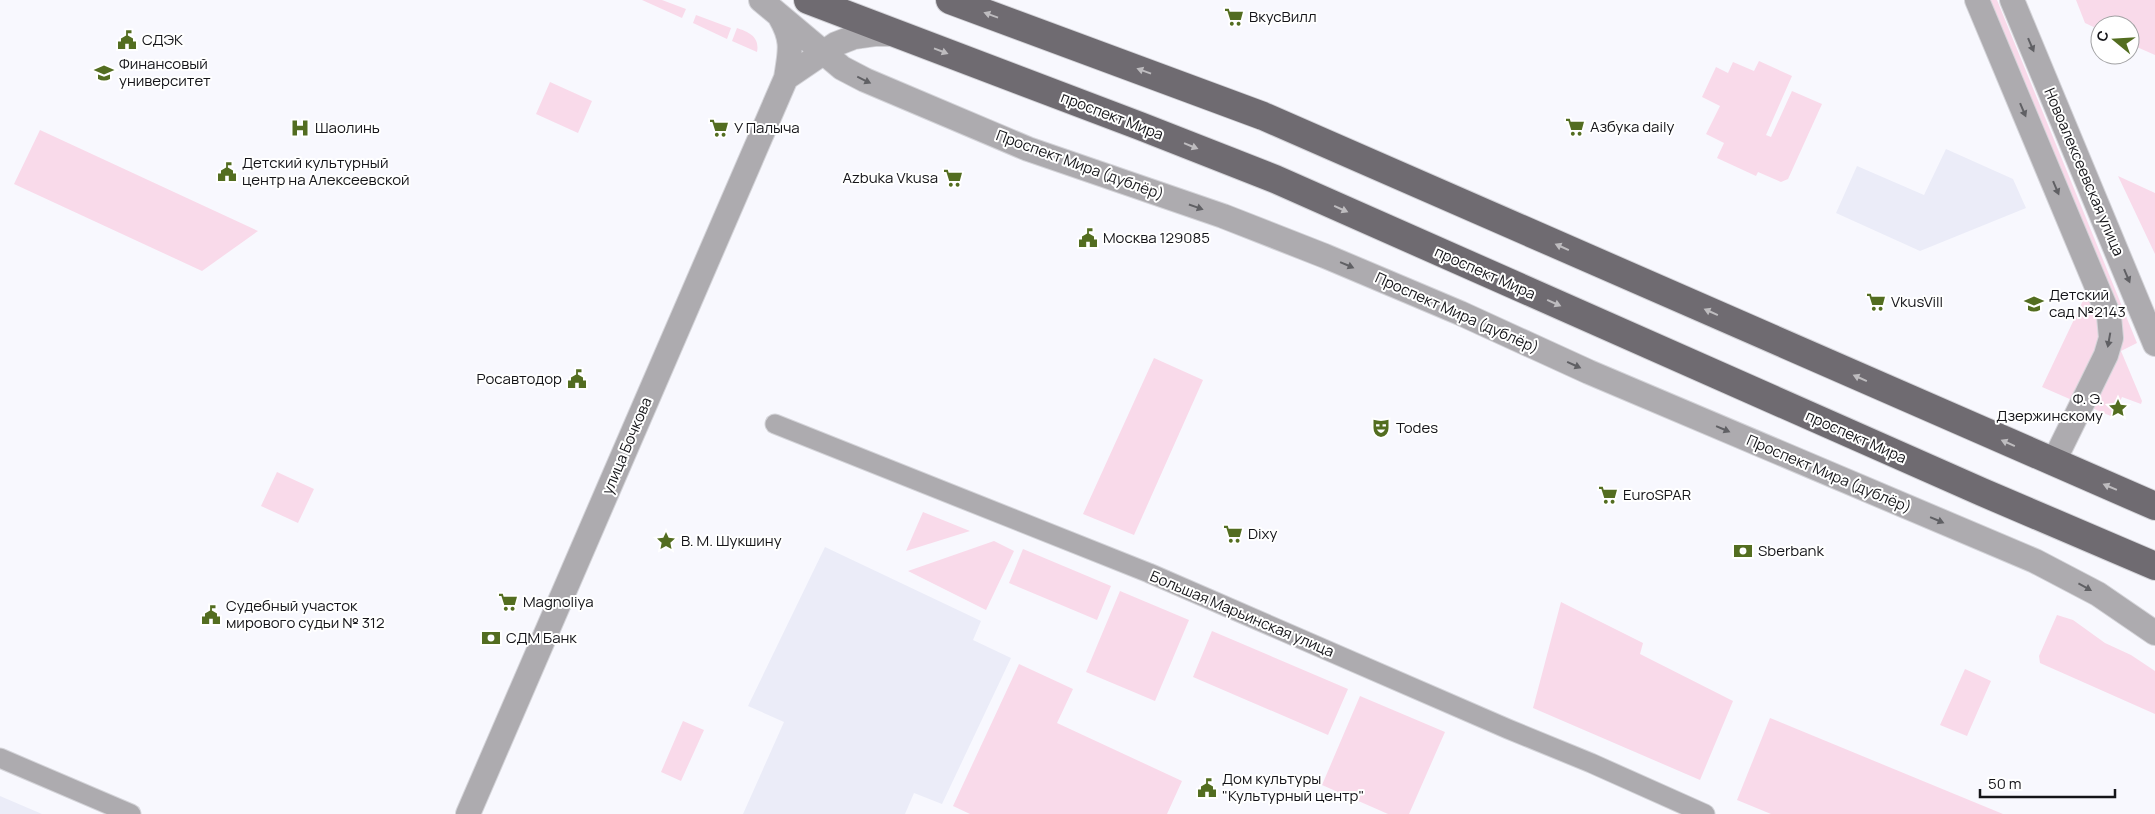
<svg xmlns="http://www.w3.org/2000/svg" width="2155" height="814" viewBox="0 0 2155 814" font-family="Manrope,sans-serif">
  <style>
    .built { fill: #ebecf8 }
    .green { fill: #f9daea }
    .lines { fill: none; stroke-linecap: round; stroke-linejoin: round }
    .minor-casing { stroke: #d4d4d9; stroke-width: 21 }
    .tertiary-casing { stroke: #d4d4d9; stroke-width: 26 }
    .primary-casing { stroke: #d4d4d9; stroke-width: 30 }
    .minor { stroke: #adabaf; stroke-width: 19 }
    .tertiary { stroke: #adabaf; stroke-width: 24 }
    .primary { stroke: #6f6b71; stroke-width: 28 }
    .oneway { fill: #bebcbf }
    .oneway2 { fill: #606064 }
    .labels { text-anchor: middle; stroke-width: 4; stroke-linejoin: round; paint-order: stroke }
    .poi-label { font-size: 15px; fill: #141418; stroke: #fff; text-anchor: start }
    .street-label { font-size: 15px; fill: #141418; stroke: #fff }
  </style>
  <rect width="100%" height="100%" fill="#f8f8fe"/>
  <path class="built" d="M1946,149L2013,179L2026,208L1920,251L1836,213L1857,166L1924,195Z
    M825,547L981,621L973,640L1011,658L942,804L914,793L905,814H743L784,722L748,706Z
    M0,796L42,814H0Z"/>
  <path class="green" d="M642,0H662L686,9L682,18Z
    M1989,0H1997L2137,343L2121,351L2142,401L2141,404L2122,397L2113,417L2092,408L2114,365Z
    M2076,0H2155V55L2130,44V25H2100V30L2085,23Z
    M696,15L731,28L727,39L693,23Z
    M737,28C749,32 760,37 757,52L732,41Z
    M1759,61L1792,76L1766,135L1771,137L1792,91L1822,104L1788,179L1781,182L1758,172L1756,176L1717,158L1724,143L1706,134L1720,106L1702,97L1716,67L1728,73L1733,62L1754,71Z
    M550,82L592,101L578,133L536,114Z
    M40,130L258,231L202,271L14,184Z
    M2118,176L2155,193V254Z
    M2088,290L2101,324L2098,343L2072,400L2042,387Z
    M1154,358L1203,380L1134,535L1083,514Z
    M277,472L314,489L298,523L261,506Z
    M923,512L970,531L906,551Z
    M994,541L1014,551L986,610L908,571Z
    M1023,549L1111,586L1097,620L1009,583Z
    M1120,591L1189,620L1155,701L1086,672Z
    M1561,602L1643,643L1640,654L1733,701L1700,780L1533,708Z
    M2057,615L2073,620L2105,643L2131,655L2155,671V714L2040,663L2039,656Z
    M1212,631L1348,689L1328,735L1193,677Z
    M1019,664L1073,689L1057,723L1182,781L1167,814H970L953,806Z
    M1965,669L1991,681L1967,736L1940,725Z
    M1360,696L1445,732L1409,814H1388L1322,785Z
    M1770,718L2003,814H1771L1737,800Z
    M683,721L704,730L681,781L661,772Z"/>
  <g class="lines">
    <g class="minor-casing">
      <path id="minor" d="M775,424L1149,573L1508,729L1591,763L1705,814
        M0,758L131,814"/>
    </g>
    <g class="tertiary-casing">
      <path id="tertiary" d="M761,0L842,68L865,80L1028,149L1223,216L1325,256L1460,313L1589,372L2035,561L2098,594L2155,633
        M1977,0L2109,316L2111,338L2106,355L2053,463
        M2012,0L2155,344
        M786,78L836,44L854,37L875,34H896
        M468,814L786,78C790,52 794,41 780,17"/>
    </g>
    <g class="primary-casing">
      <path id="primary" d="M808,0L1140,126L1275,179L1982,492L2155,566
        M950,0L1263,116L2155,506"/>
    </g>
    <use href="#minor" class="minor"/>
    <use href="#tertiary" class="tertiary"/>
    <use href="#primary" class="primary"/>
  </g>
  <defs><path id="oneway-solid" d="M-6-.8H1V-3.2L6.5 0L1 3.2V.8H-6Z" transform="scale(1.25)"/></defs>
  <g class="oneway">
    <use href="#oneway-solid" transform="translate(991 15) rotate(-160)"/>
    <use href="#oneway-solid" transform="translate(941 51) rotate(21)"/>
    <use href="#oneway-solid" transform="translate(1144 71) rotate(-160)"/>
    <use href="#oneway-solid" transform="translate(1191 146) rotate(22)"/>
    <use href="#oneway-solid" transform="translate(1341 209) rotate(24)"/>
    <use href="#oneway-solid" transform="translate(1562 247) rotate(-156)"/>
    <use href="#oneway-solid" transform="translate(1554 303) rotate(24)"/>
    <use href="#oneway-solid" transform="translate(1711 312) rotate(-156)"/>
    <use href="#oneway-solid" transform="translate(1860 378) rotate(-156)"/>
    <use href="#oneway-solid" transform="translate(2008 443) rotate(-156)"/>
    <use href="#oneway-solid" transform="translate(2110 487) rotate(-157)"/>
  </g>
  <g class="oneway2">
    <use href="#oneway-solid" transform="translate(2031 45) rotate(67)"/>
    <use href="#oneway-solid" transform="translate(864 80) rotate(26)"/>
    <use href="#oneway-solid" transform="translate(2023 110) rotate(67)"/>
    <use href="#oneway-solid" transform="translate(2056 188) rotate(67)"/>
    <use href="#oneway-solid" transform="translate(1196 207) rotate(19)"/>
    <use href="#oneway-solid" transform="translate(1347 265) rotate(23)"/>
    <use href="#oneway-solid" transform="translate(2127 276) rotate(67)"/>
    <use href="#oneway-solid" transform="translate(2109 340) rotate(100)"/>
    <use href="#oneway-solid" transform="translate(1574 365) rotate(24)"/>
    <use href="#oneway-solid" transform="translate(1723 429) rotate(23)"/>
    <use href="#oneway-solid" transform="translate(1937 520) rotate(23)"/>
    <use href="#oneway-solid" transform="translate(2085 587) rotate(29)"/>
  </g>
  <defs>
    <g id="supermarket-bare" transform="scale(1.5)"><path d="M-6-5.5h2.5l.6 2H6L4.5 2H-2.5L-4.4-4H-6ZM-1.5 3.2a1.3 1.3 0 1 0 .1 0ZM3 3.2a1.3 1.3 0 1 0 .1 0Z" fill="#536d20" stroke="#fff" stroke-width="2.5" paint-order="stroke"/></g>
    <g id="civic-bare" transform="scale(1.5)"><path d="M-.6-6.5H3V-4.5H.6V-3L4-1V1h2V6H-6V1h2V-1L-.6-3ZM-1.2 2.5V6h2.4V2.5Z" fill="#536d20" stroke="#fff" stroke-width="2.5" paint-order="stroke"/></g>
    <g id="university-bare" transform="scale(1.5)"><path d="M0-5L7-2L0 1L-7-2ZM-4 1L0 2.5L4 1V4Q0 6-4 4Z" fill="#536d20" stroke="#fff" stroke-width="2.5" paint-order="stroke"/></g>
    <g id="hospital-bare" transform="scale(1.5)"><path d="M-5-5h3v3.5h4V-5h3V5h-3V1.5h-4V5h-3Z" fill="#536d20" stroke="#fff" stroke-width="2.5" paint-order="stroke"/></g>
    <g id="school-bare" transform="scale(1.5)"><path d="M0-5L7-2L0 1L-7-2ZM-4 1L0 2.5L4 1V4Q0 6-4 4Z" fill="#536d20" stroke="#fff" stroke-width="2.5" paint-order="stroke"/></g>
    <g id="sight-bare" transform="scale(1.5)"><path d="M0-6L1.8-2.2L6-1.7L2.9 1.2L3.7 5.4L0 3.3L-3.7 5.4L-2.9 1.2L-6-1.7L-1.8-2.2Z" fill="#536d20" stroke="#fff" stroke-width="2.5" paint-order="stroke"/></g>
    <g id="theatre-bare" transform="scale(1.5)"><path d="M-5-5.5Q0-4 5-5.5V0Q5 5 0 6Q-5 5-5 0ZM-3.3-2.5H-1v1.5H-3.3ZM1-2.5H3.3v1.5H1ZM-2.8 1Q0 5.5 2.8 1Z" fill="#536d20" stroke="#fff" stroke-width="2.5" paint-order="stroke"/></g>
    <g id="bank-bare" transform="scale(1.5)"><path d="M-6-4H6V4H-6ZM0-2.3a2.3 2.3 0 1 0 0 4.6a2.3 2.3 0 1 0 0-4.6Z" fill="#536d20" stroke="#fff" stroke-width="2.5" paint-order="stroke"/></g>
  </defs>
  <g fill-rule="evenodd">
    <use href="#supermarket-bare" x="1234" y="17"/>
    <use href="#civic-bare" x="127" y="40"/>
    <use href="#university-bare" x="104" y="73"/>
    <use href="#supermarket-bare" x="1575" y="127"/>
    <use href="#hospital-bare" x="300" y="128"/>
    <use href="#supermarket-bare" x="719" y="128"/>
    <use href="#civic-bare" x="227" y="172"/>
    <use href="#supermarket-bare" x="953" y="178"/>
    <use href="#civic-bare" x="1088" y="238"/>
    <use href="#supermarket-bare" x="1876" y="302"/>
    <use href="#school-bare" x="2034" y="304"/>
    <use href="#civic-bare" x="577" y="379"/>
    <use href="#sight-bare" x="2118" y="408"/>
    <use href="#theatre-bare" x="1381" y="428"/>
    <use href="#supermarket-bare" x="1608" y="495"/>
    <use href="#supermarket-bare" x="1233" y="534"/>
    <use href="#sight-bare" x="666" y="541"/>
    <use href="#bank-bare" x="1743" y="551"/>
    <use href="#supermarket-bare" x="508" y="602"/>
    <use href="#civic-bare" x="211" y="615"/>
    <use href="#bank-bare" x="491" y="638"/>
    <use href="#civic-bare" x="1207" y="788"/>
  </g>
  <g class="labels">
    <g class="poi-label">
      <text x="1249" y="22">ВкусВилл</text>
      <text x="142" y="45">СДЭК</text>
      <text x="119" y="69">Финансовый<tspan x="119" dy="17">университет</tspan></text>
      <text x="1590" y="132">Азбука daily</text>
      <text x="315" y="133">Шаолинь</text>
      <text x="734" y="133">У Палыча</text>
      <text x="242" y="168">Детский культурный<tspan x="242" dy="17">центр на Алексеевской</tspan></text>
      <text x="938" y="183" text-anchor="end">Azbuka Vkusa</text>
      <text x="1103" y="243">Москва 129085</text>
      <text x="2049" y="300">Детский<tspan x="2049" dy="17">сад №2143</tspan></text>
      <text x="1891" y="307">VkusVill</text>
      <text x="562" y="384" text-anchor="end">Росавтодор</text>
      <text x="2103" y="404" text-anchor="end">Ф. Э.<tspan x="2103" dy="17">Дзержинскому</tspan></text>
      <text x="1396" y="433">Todes</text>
      <text x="1623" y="500">EuroSPAR</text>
      <text x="1248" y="539">Dixy</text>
      <text x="681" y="546">В. М. Шукшину</text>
      <text x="1758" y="556">Sberbank</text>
      <text x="523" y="607">Magnoliya</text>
      <text x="226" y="611">Судебный участок<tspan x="226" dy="17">мирового судьи № 312</tspan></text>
      <text x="506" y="643">СДМ Банк</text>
      <text x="1222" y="784">Дом культуры<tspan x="1222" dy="17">"Культурный центр"</tspan></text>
    </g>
    <g class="street-label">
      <text transform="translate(1112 116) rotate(21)" y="5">проспект Мира</text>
      <text transform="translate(1080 165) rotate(20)" y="5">Проспект Мира (дублёр)</text>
      <text transform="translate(2084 172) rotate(67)" y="5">Новоалексеевская улица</text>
      <text transform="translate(1485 273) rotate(24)" y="5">проспект Мира</text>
      <text transform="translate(1457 313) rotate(24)" y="5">Проспект Мира (дублёр)</text>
      <text transform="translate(1856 437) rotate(24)" y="5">проспект Мира</text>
      <text transform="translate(627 446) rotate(-67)" y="5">улица Бочкова</text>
      <text transform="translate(1829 474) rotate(23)" y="5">Проспект Мира (дублёр)</text>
      <text transform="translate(1242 614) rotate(23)" y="5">Большая Марьинская улица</text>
    </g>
  </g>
  <g transform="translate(2115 40) rotate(288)"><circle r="24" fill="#ffffff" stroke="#a1a1a3"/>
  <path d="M0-4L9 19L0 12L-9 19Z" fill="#536d20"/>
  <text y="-8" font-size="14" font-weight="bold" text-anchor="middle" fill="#141418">С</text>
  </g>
  <path d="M1980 789v8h135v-8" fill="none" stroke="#141418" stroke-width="2.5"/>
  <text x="1988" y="789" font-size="15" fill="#141418" stroke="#ffffff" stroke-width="4" paint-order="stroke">50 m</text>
</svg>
